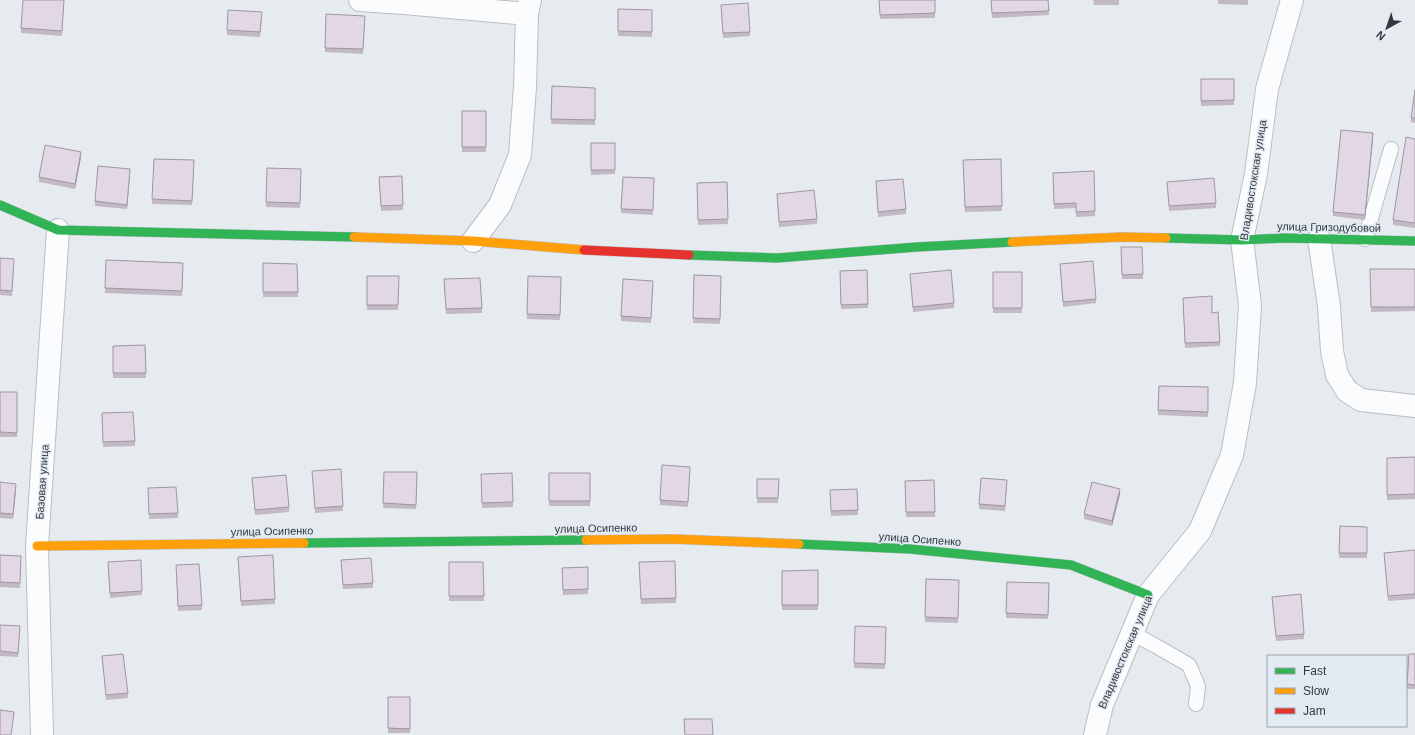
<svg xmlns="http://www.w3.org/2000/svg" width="1415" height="735" viewBox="0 0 1415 735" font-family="Arial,sans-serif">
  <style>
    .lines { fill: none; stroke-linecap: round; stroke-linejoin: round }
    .lane-casing { stroke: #bbbec2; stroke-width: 16 }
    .street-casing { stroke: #bbbec2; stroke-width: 24 }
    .fast-casing { stroke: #bbbec2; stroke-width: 10 }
    .slow-casing { stroke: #bbbec2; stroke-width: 10 }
    .jam-casing { stroke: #bbbec2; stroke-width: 10 }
    .lane { stroke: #fbfcfd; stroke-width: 14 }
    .street { stroke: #fbfcfd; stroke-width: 22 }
    .fast { stroke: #30b455; stroke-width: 9 }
    .slow { stroke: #ff9f0a; stroke-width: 9 }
    .jam { stroke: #e5322d; stroke-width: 9 }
    .wall { fill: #c2b9c4 }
    .shaded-wall { fill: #9e96a0 }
    .building { fill: #e2d7e4; stroke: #9e96a0 }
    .labels { text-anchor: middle; stroke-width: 3; stroke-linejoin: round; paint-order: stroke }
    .street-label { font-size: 11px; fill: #34383c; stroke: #e2eaf4 }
  </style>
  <rect width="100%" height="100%" fill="#e6ebf0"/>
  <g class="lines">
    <g class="lane-casing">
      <path id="lane" d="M1365,239L1391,149
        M1132,633L1156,646L1189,665L1198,686L1196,704"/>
    </g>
    <g class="street-casing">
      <path id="street" d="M360,0L404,3L527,14
        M1319,239L1329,306L1332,351L1337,375L1347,391L1361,400L1415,406
        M473,241L500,205L520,155L525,87L527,14L530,0
        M42,735L37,546L58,230
        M1095,735L1102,705L1148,595L1200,531L1232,455L1245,383L1250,305L1242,240L1256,174L1267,89L1292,0"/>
    </g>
    <g class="fast-casing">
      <path id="fast" d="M0,205L58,230L354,237
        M1166,238L1242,240L1283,238L1415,241
        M689,255L777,258L917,247L1012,242
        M304,543L586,540
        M799,544L910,549L1071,565L1148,595"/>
    </g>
    <g class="slow-casing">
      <path id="slow" d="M354,237L473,241L584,250
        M1012,242L1122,237L1166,238
        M586,540L672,539L799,544
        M37,546L304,543"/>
    </g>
    <g class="jam-casing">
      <path id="jam" d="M584,250L689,255"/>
    </g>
    <use href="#lane" class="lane"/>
    <use href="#street" class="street"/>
    <use href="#fast" class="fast"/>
    <use href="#slow" class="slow"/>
    <use href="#jam" class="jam"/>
  </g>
  <path class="wall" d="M64,0L62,36L21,33V28Z
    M879,0L935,13V18L880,19Z
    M991,0H1048L1049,15L992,18Z
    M1093,0H1119V5H1094Z
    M1218,0H1248V5L1218,4Z
    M721,5L750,32V36L723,38Z
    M618,9L652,10V37L618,36Z
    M365,16L363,54L325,52V48Z
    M262,17L260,37L227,35V30Z
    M1201,79H1234V105L1201,106Z
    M552,86L595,88V125L551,124Z
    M1415,90V123L1411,122V118Z
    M462,111H486V152H462Z
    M1373,138L1365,220L1333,216V212Z
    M1415,139V228L1393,225V220Z
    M591,143H615V174L591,175Z
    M81,157L75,189L39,182V177Z
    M154,159L194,160L192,205L152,204Z
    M1001,159L1002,211L965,212L963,160Z
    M267,168L301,169L300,208L266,207Z
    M1094,171L1095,216L1076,217V208L1054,209L1053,173Z
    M130,174L127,209L95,206V201Z
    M402,176L403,210L381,211L379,177Z
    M623,177L654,178L653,215L621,213Z
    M876,181L906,209V214L878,217Z
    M727,182L728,224L698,225L697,183Z
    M1167,182L1216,203V208L1169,211Z
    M777,194L817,219V224L779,227Z
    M1121,247L1143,274V279H1122Z
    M0,258L14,264L12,296L0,295Z
    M106,260L183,263L182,296L105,293Z
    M263,263L297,264L298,297H263Z
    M1060,264L1096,299V303L1063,307Z
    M1370,269H1415V311L1371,312Z
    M867,270L868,308L841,309L840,271Z
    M993,272H1022V313H993Z
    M910,274L954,303V308L913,312Z
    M694,275L721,276L720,324L693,323Z
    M367,276H399L398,310H367Z
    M528,276L561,277L560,320L527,319Z
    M444,279L482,308V313L446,314Z
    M653,286L651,323L621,321V316Z
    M1183,303L1212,313L1220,342V346L1185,348Z
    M145,345L146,378H113V346Z
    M1159,386L1208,387V417L1158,415Z
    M0,392H17V437H0Z
    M102,418L135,441V446L103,447Z
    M1415,457V499L1387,500V458Z
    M312,471L343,506V511L315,513Z
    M384,472H417L416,509L383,508Z
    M690,472L688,507L660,505V500Z
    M549,473H590V506H549Z
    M252,478L289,507V512L255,515Z
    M481,479L513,502V507L482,508Z
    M757,479H779L778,503H757Z
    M934,480L935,517H906L905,481Z
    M1007,480L1005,511L979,509V504Z
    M0,482L16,489L13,519L0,518Z
    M857,489L858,515L831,516L830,490Z
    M148,493L178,513V518L149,519Z
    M1120,494L1112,526L1084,519V514Z
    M1367,527V558H1339V553Z
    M1415,550V599L1388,601L1384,553Z
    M0,555L21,556L20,588L0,587Z
    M341,560L373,583V588L343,589Z
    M675,561L676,603L641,604L639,562Z
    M238,562L275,599V604L241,606Z
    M449,562H483L484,601H449Z
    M176,565L202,605V610L178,611Z
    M108,566L142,591V595L110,598Z
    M588,567V594L563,595L562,568Z
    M818,570V610H782V571Z
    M926,579L959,580L958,623L925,622Z
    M1007,582L1049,583L1048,619L1006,618Z
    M1272,597L1304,634V639L1276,641Z
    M0,625L20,631L18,657L0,656Z
    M886,627L885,669L854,668V663Z
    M1415,654V689H1407V684Z
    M102,656L128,693V698L106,700Z
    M388,697H410V733H388Z"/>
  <path class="shaded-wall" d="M1373,133V138L1365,220V215Z
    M81,152V157L75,189V184Z
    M130,169V174L127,209V205Z
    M16,484V489L13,519V514Z
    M1120,489V494L1112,526V521Z"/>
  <path class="building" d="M23,0H64L62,31L21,28Z
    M879,0H935V13L880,15Z
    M991,0H1048L1049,11L992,13Z
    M748,3L750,32L723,33L721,5Z
    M618,9L652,10V32L618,31Z
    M228,10L262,12L260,32L227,30Z
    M326,14L365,16L363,49L325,48Z
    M1201,79H1234V100L1201,101Z
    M552,86L595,88V120L551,119Z
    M1415,90V118H1411Z
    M462,111H486V147H462Z
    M1341,130L1373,133L1365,215L1333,212Z
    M1406,137L1415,139V223L1393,220Z
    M591,143H615V170H591Z
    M45,145L81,152L75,184L39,177Z
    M154,159L194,160L192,201L152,199Z
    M1001,159L1002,206L965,207L963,160Z
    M98,166L130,169L127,205L95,201Z
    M267,168L301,169L300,203L266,202Z
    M1094,171L1095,211L1076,212V203L1054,204L1053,173Z
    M402,176L403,205L381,206L379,177Z
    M623,177L654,178L653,210L621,209Z
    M1214,178L1216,203L1169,206L1167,182Z
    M903,179L906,209L878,212L876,181Z
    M727,182L728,219L698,220L697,183Z
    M814,190L817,219L779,222L777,194Z
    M1121,247H1142L1143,274L1122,275Z
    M0,258L14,259L12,291L0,290Z
    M106,260L183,263L182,291L105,288Z
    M1093,261L1096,299L1063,302L1060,264Z
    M263,263L297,264L298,292H263Z
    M1370,269H1415V307H1371Z
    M867,270L868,304L841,305L840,271Z
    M951,270L954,303L913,307L910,274Z
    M993,272H1022V308H993Z
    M694,275L721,276L720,319L693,318Z
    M367,276H399L398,305H367Z
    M528,276L561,277L560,315L527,314Z
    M480,278L482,308L446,309L444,279Z
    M623,279L653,281L651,318L621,316Z
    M1212,296V313L1218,312L1220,342L1185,343L1183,298Z
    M145,345L146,373H113V346Z
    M1159,386L1208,387V412L1158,410Z
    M0,392H17V433L0,432Z
    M133,412L135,441L103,442L102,413Z
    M1415,457V494L1387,495V458Z
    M662,465L690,467L688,502L660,500Z
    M341,469L343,506L315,508L312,471Z
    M384,472H417L416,505L383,503Z
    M512,473L513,502L482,503L481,474Z
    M549,473H590V501H549Z
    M286,475L289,507L255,510L252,478Z
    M981,478L1007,480L1005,506L979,504Z
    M757,479H779L778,498H757Z
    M934,480L935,512H906L905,481Z
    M0,482L16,484L13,514L0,513Z
    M1092,482L1120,489L1112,521L1084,514Z
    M176,487L178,513L149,514L148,488Z
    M857,489L858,510L831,511L830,490Z
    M1340,526L1367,527V553H1339Z
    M1415,550V594L1388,596L1384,553Z
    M0,555L21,556L20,583L0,582Z
    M273,555L275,599L241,601L238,557Z
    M371,558L373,583L343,585L341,560Z
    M141,560L142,591L110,593L108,562Z
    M675,561L676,598L641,599L639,562Z
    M449,562H483L484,596H449Z
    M199,564L202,605L178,606L176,565Z
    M588,567V589L563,590L562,568Z
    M818,570V605H782V571Z
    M926,579L959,580L958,618L925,617Z
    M1007,582L1049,583L1048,615L1006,613Z
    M1301,594L1304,634L1276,636L1272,597Z
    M0,625L20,626L18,653L0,651Z
    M855,626L886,627L885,664L854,663Z
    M123,654L128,693L106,695L102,656Z
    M1409,654H1415V685L1407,684Z
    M388,697H410V729L388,728Z
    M0,710L14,712L11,735H0Z
    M684,719H712L713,735H685Z"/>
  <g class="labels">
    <g class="street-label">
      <text transform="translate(1253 180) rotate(-81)" y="4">Владивостокская улица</text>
      <text transform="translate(1329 227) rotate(1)" y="4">улица Гризодубовой</text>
      <text transform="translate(42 482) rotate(-86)" y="4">Базовая улица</text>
      <text transform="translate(596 528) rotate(-1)" y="4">улица Осипенко</text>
      <text transform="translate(272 531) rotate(-1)" y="4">улица Осипенко</text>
      <text transform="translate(920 539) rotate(4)" y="4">улица Осипенко</text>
      <text transform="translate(1125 652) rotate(-67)" y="4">Владивостокская улица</text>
    </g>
  </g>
  <rect x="1267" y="655" width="140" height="72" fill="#e2eaf4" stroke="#9ca3aa"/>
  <rect x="1275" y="668" width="20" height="6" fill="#30b455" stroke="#9ca3aa"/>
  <text x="1303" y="675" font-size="12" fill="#34383c">Fast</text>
  <rect x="1275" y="688" width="20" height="6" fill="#ff9f0a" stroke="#9ca3aa"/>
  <text x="1303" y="695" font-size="12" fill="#34383c">Slow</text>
  <rect x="1275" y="708" width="20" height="6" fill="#e5322d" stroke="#9ca3aa"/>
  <text x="1303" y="715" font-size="12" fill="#34383c">Jam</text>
  <g transform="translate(1387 28) rotate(220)" stroke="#e2eaf4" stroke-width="3" paint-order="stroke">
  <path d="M0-3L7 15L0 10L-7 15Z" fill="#34383c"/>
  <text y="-6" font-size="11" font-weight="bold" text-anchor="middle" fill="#34383c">N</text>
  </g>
</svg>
